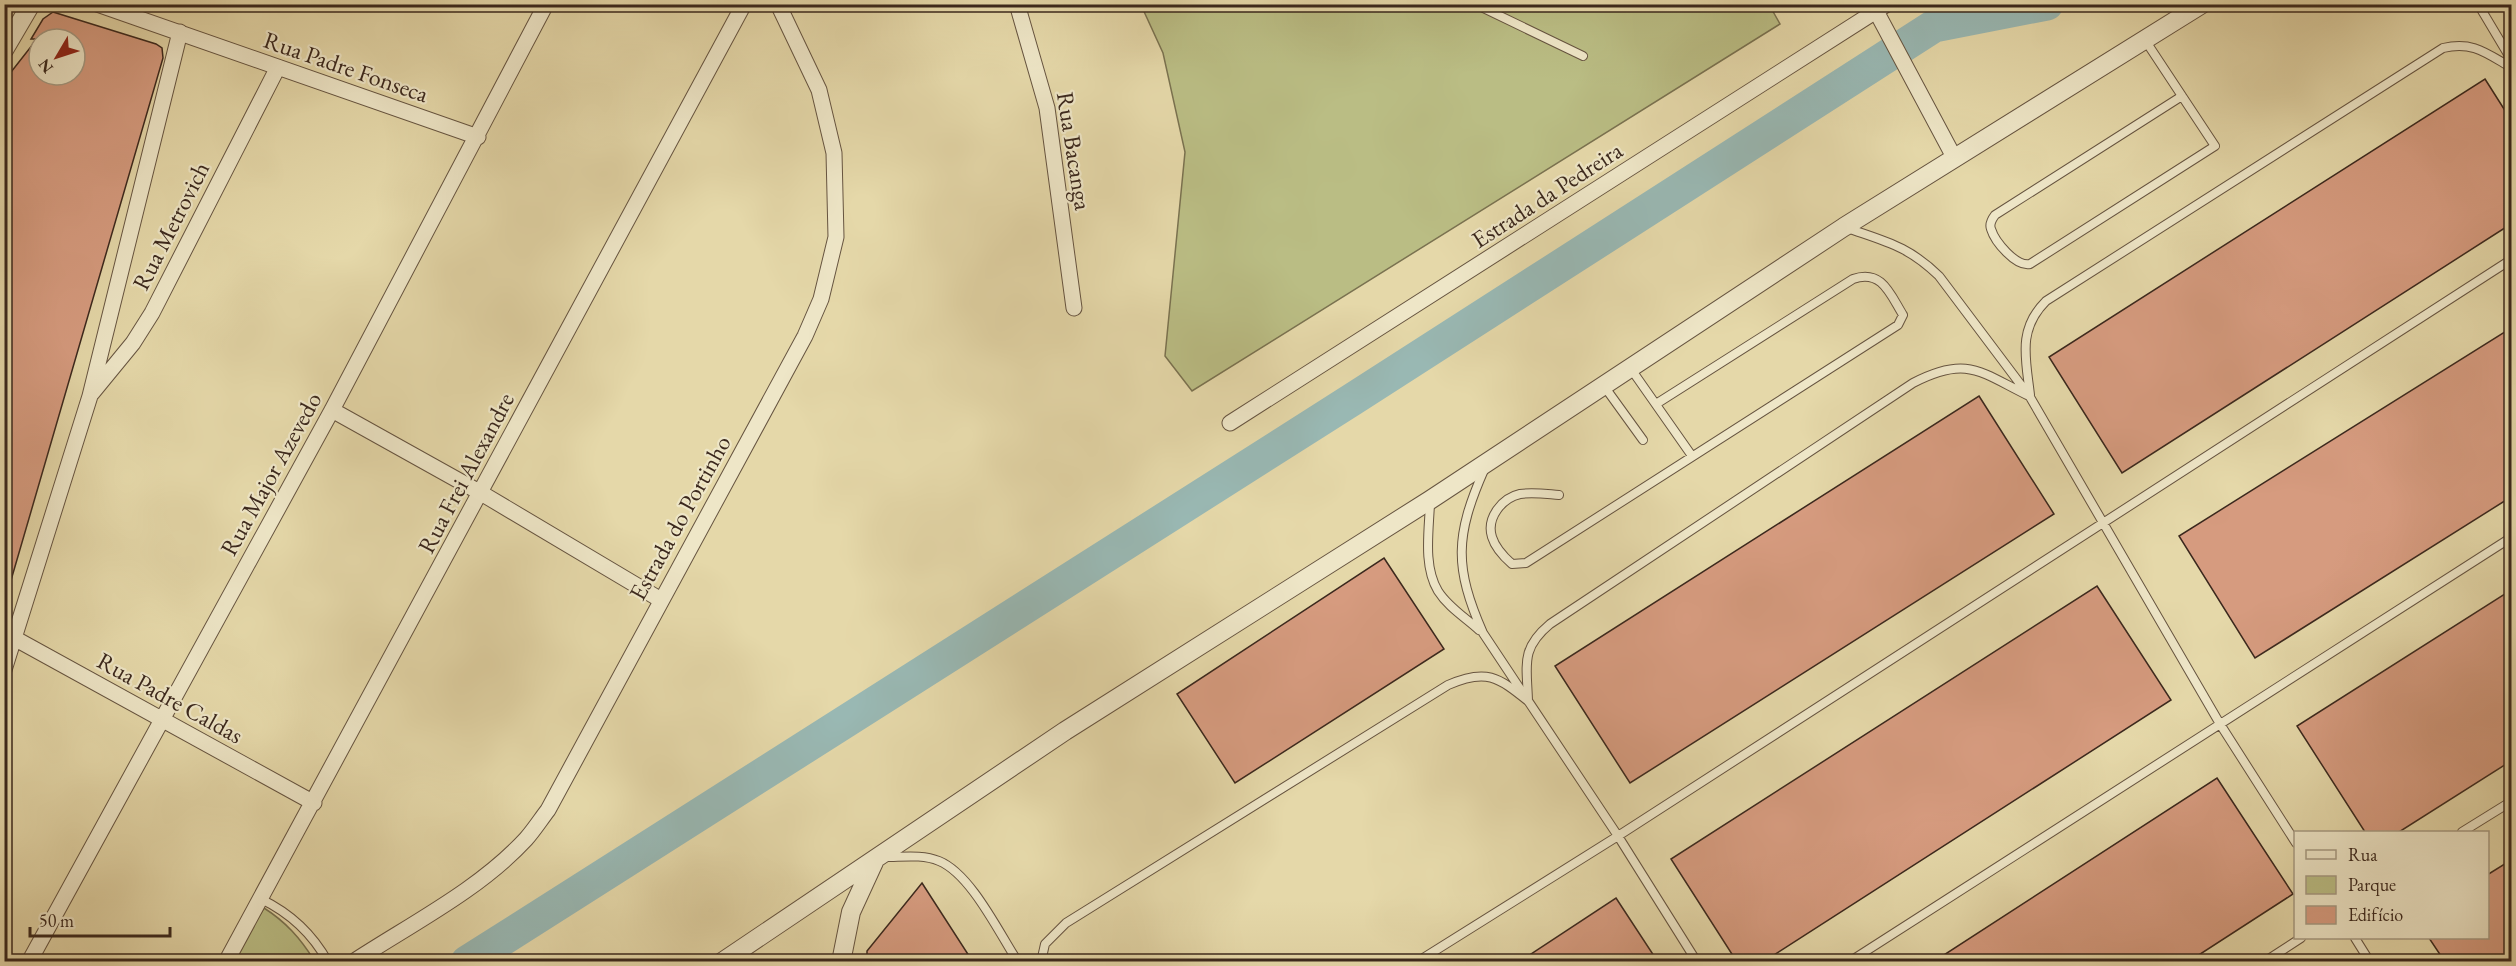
<svg xmlns="http://www.w3.org/2000/svg" width="2516" height="966" viewBox="0 0 2516 966" font-family="'EB Garamond',serif">
  <style>
    .green { fill: #babd84; stroke: #7a7250; stroke-width: 1.5 }
    .lines { fill: none; stroke-linecap: round; stroke-linejoin: round }
    .river { stroke: #99b8b3; stroke-width: 33 }
    .building { fill: #d69b7f; stroke: #3b281d; stroke-width: 1.5; fill-rule: evenodd }
    .service-casing { stroke: #665440; stroke-width: 10 }
    .minor-casing { stroke: #665440; stroke-width: 17 }
    .tertiary-casing { stroke: #665440; stroke-width: 20 }
    .service { stroke: #eee6c7; stroke-width: 8 }
    .minor { stroke: #eee6c7; stroke-width: 15 }
    .tertiary { stroke: #eee6c7; stroke-width: 18 }
    .labels { text-anchor: middle; stroke-width: 4.5; stroke-linejoin: round; paint-order: stroke }
    .street-label { font-size: 24px; fill: #3b281d; stroke: #eee6c7 }
  </style>
  <rect width="100%" height="100%" fill="#e5d8a9"/>
  <filter id="stains"><feTurbulence type="fractalNoise" baseFrequency=".00333" numOctaves="4"/><feColorMatrix values="0 0 0 0 .2 0 0 0 0 .09 0 0 0 0 .02 0 0 0 .5 -.17"/></filter>
  <radialGradient id="worn" r=".72"><stop offset=".6" stop-color="#630" stop-opacity="0"/><stop offset="1" stop-color="#630" stop-opacity=".3"/></radialGradient>
  <path class="green" d="M1765,4L1771,8L1780,24L1192,391L1165,356L1185,152L1163,53L1141,5Z
    M264,908C286,922 300,938 314,960L232,962Z"/>
  <g class="lines">
    <path class="river" d="M467,962L1353,399L1934,26L2047,4"/>
  </g>
  <path class="building" d="M53,12L156,44L162,48L163,58L7,594H4V81L37,39H31L43,19ZM39,39H75V75H39Z
    M2485,79L2511,120V224L2122,473L2049,357Z
    M2511,328V497L2255,658L2179,536Z
    M1979,396L2054,514L1630,783L1555,666Z
    M1384,558L1444,649L1235,783L1177,694Z
    M2097,586L2171,700L1763,962H1737L1671,859Z
    M2511,590V761L2399,832H2365L2297,726Z
    M2217,778L2293,894L2188,962H1933Z
    M2511,860V962H2445L2429,938H2487V875Z
    M922,883L973,962H867V951Z
    M1616,898L1658,962H1519Z"/>
  <g class="lines">
    <g class="service-casing">
      <path id="service" d="M1475,4L1583,56
        M2478,4L2512,61
        M2512,20V42
        M2145,40C2168,75 2192,111 2215,146L2030,264C2016,267 1995,242 1991,229C1989,224 1992,219 1995,215L2182,96
        M1847,228C1887,242 1908,246 1939,276L2030,397L2220,724L2296,843
        M1631,369L1692,456
        M1604,386L1643,440
        M2030,395C2026,359 2017,330 2046,301L2443,48C2473,41 2486,53 2512,68
        M1484,470C1455,536 1454,567 1483,633L1618,836L1697,962
        M1559,495C1546,494 1533,492 1520,494C1502,498 1486,518 1492,537C1495,547 1504,557 1512,564L1526,563L1898,325L1903,315C1890,294 1882,269 1853,279L1656,404
        M1430,503C1429,531 1423,566 1438,591C1448,607 1466,618 1479,630
        M1528,701C1527,665 1520,649 1550,624L1913,383C1967,355 1980,372 2029,396
        M2462,832L2512,801
        M885,857C903,857 922,854 939,861C971,874 999,933 1018,962
        M261,899C290,913 312,933 328,962
        M2355,938L2370,962
        M1041,962L1045,944L1066,923L1448,685C1486,668 1498,677 1528,701
        M1417,962L1618,836L2512,259
        M1849,962L2512,537
        M2264,962L2301,938"/>
    </g>
    <g class="minor-casing">
      <path id="minor" d="M97,4L478,137
        M1017,4L1047,108L1074,308
        M1864,4L1876,11L1955,159
        M92,393L133,343L152,313L278,67
        M332,410L481,493L661,600
        M1230,423L1887,4
        M5,636L14,638L314,803
        M4,670L90,396L180,32
        M29,962L332,410L546,4
        M226,962L744,4
        M353,962C411,924 479,890 526,839C534,830 541,819 548,810L805,336L821,299L836,237L834,153L819,90L778,4"/>
    </g>
    <g class="tertiary-casing">
      <path id="tertiary" d="M4,50L31,4
        M722,962L1065,731L1430,500L1844,227L2202,4
        M841,962L851,912L874,862"/>
    </g>
    <use href="#service" class="service"/>
    <use href="#minor" class="minor"/>
    <use href="#tertiary" class="tertiary"/>
  </g>
  <g class="labels">
    <g class="street-label">
      <text transform="translate(346 67) rotate(19)" y="8">Rua Padre Fonseca</text>
      <text transform="translate(1074 151) rotate(81)" y="8">Rua Bacanga</text>
      <text transform="translate(1547 195) rotate(-33)" y="8">Estrada da Pedreira</text>
      <text transform="translate(171 226) rotate(-63)" y="8">Rua Metrovich</text>
      <text transform="translate(466 473) rotate(-62)" y="8">Rua Frei Alexandre</text>
      <text transform="translate(271 474) rotate(-61)" y="8">Rua Major Azevedo</text>
      <text transform="translate(680 518) rotate(-61)" y="8">Estrada do Portinho</text>
      <text transform="translate(170 698) rotate(29)" y="8">Rua Padre Caldas</text>
    </g>
  </g>
  <rect width="2516" height="966" fill="none" stroke="#e5d8a9" stroke-width="24"/>
  <rect x="6" y="6" width="2504" height="954" fill="none" stroke="#3b281d" stroke-width="3"/>
  <rect x="12" y="12" width="2492" height="942" fill="none" stroke="#3b281d" stroke-width="1.5"/>
  <rect x="2294" y="831" width="195" height="108" fill="#eee6c7" stroke="#a69a83" stroke-width="1.5"/>
  <rect x="2306" y="850" width="30" height="9" fill="#eee6c7" stroke="#a69a83" stroke-width="1.5"/>
  <text x="2348" y="861" font-size="18" fill="#3b281d">Rua</text>
  <rect x="2306" y="876" width="30" height="18" fill="#babd84" stroke="#a69a83" stroke-width="1.5"/>
  <text x="2348" y="891" font-size="18" fill="#3b281d">Parque</text>
  <rect x="2306" y="906" width="30" height="18" fill="#d69b7f" stroke="#a69a83" stroke-width="1.5"/>
  <text x="2348" y="921" font-size="18" fill="#3b281d">Edifício</text>
  <g transform="translate(57 57) rotate(231)"><circle r="28" fill="#eee6c7" stroke="#a69a83" stroke-width="1.5"/>
  <path d="M0-4.5L10 22L0 15L-10 22Z" fill="#8f2418"/>
  <text y="-9" font-size="16" font-weight="bold" text-anchor="middle" fill="#3b281d">N</text>
  </g>
  <path d="M30 927v9h140v-9" fill="none" stroke="#3b281d" stroke-width="3"/>
  <text x="39" y="927" font-size="18" fill="#3b281d" stroke="#eee6c7" stroke-width="4.5" paint-order="stroke">50 m</text>
  <rect width="100%" height="100%" filter="url(#stains)"/>
  <rect width="100%" height="100%" fill="url(#worn)"/>
</svg>
